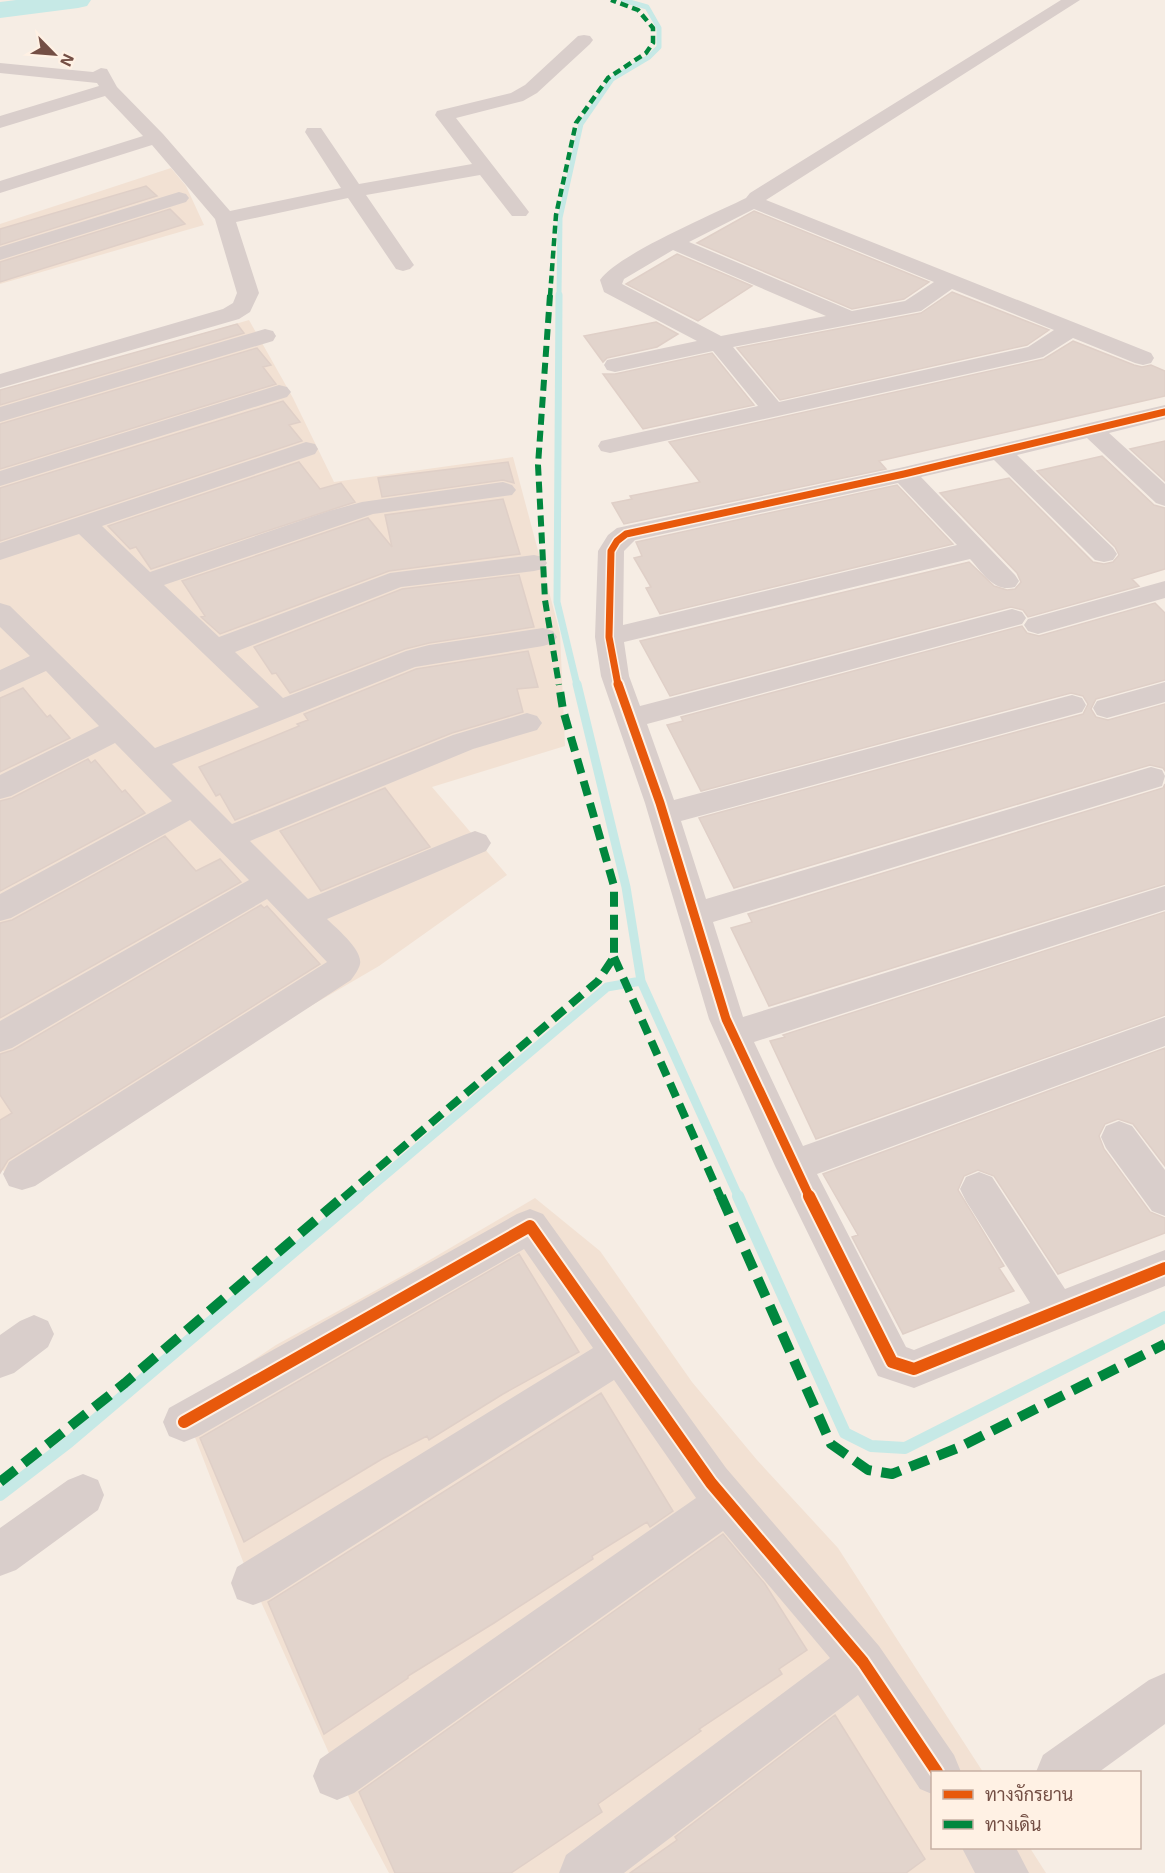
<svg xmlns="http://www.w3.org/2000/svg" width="1165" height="1873" viewBox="0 0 1165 1873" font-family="'Exo 2',Sarabun,sans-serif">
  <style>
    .residential { fill: #f2e1d3 }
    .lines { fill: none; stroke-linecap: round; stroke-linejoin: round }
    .stream-far3 { stroke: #c6e9e6; stroke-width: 5 }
    .stream-far2 { stroke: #c6e9e6; stroke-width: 7 }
    .stream-far1 { stroke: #c6e9e6; stroke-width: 9 }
    .stream { stroke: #c6e9e6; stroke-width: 12 }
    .river { fill: #c6e9e6; fill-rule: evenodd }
    .building { fill: #e2d4cc; stroke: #dfcfc7; stroke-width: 1.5 }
    .minor { fill: #d9cecb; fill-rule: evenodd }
    .quiet-far3 { stroke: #00873e; stroke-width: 4.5; stroke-dasharray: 8 4.5; stroke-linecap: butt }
    .quiet-far2 { stroke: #00873e; stroke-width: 6; stroke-dasharray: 11 6; stroke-linecap: butt }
    .quiet-far1 { stroke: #00873e; stroke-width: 8; stroke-dasharray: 15 8; stroke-linecap: butt }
    .quiet { stroke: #00873e; stroke-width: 10; stroke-dasharray: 20 10; stroke-linecap: butt }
    .cycleway-far2-casing { stroke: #fff1e4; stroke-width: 10 }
    .cycleway-far1-casing { stroke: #fff1e4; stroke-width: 13 }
    .cycleway-casing { stroke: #fff1e4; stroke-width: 16 }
    .cycleway-far2 { stroke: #e8590c; stroke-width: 7 }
    .cycleway-far1 { stroke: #e8590c; stroke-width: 9 }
    .cycleway { stroke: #e8590c; stroke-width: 12 }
  </style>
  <rect width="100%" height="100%" fill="#f6ede4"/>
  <path class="residential" d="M171,168L186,186L204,225L0,284V224Z
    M249,320L293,398L334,482L513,457L560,633L565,746L432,787L507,875L379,966L11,1181L0,1166V392Z
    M535,1198L600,1251L692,1382L757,1460L838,1548L983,1772H932V1848H1030L1046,1873H389L350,1800L244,1564L184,1409L201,1395L276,1345L411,1271Z"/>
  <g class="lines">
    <path class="stream-far3" d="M559,296L560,218L581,124L612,79L649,57L659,47V28L647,7L623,0"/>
    <path class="stream-far2" d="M559,295L557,602L577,685"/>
    <path class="stream-far1" d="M577,684L626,887L641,981L739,1198
      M358,1198L607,987L641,981"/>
    <path class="stream" d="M738,1196L845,1433L871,1446L905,1448L1165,1317
      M0,1495L69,1442L359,1196"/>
    <path class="river" d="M16,0H91L87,6L78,8L0,18V2Z"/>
  </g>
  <path class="building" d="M146,186L157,196L0,245V229Z
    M170,209L185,224L0,282V262Z
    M754,211L929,282L904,299L852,309L697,243Z
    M677,254L752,286L698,321L626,284Z
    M952,292L1049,330L1027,345L780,400L737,348L921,313Z
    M656,322L678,334L657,347L607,358L603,362L584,336Z
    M237,324L244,333L0,405V390Z
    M1073,341L1134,365L1142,367L1151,365L1165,371V396L879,461L886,469L624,524L612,503L632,499L630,496L700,482L669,442L1044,359Z
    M257,348L271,365L263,367L276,384L0,469V424Z
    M712,353L754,405L643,429L603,374H615Z
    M283,401L300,422L289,425L302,441L0,541V488Z
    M1165,441V481L1130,449Z
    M1102,456L1154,505L1165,508V569L1132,579L1139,586L1028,617L1023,610L1011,607L670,696L640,641L969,562L994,586L1007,590L1015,589L1021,582L1017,573L940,493L1009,478L1093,562L1104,564L1113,562L1119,555L1115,547L1037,471Z
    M299,462L320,489L341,483L355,502L151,569L136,547L130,549L108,526Z
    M508,462L514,483L503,480L382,497L378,478Z
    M897,485L953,544L660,614L646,588L651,587L634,558L642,556L636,542Z
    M503,499L520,554L389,571L220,634L201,617L205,616L182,581L368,518L392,547L385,515Z
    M519,575L534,627L429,643L405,649L290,693L276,673L272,674L254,647L402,589Z
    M1155,603L1165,613V680L1096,699L1091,709L1096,717L1108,720L1165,704V771L1163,768L1150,765L734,888L699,818L1083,714L1088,704L1083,696L1071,693L701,791L667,725L683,721L681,717L1022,626L1027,633L1039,636Z
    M528,651L538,687L517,689L523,712L452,733L235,820L220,794L216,796L199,767L299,726L297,724L308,720L304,714L416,669Z
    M23,688L47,717L50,715L70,738L0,772V698Z
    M88,759L91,763L95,760L122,792L125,790L145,813L0,891V801L12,798Z
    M1165,784V884L769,1006L731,928L752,922L748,914L1163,788Z
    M385,788L430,847L321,891L280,831Z
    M165,836L196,871L220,859L241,882L0,1018V923L12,920Z
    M261,905L264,908L267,906L320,964L8,1160L0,1173V1120L12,1113L0,1095V1054L13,1050Z
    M1165,912V1015L816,1139L770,1041L785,1037L783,1035Z
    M1165,1048V1166L1133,1124L1118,1119L1105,1124L1099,1136L1104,1149L1150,1212L1165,1218V1233L1058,1274L994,1176L978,1170L964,1176L958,1190L1004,1266L999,1268L1014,1291L903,1334L852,1237L858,1235L823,1174Z
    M519,1254L579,1352L503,1394L429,1440L427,1436L382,1459L244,1542L200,1438Z
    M601,1393L673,1511L650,1527L647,1522L592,1556L593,1559L494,1623L408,1676V1678L324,1734L268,1602Z
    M723,1534L765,1584L807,1650L779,1669L782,1674L699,1729L701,1731L598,1804L602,1812L511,1873H395L359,1792Z
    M835,1715L925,1859L906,1873H630L677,1840L675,1837Z"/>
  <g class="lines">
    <path class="minor" d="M1061,0H1080L766,200L1151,353L1154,358L1151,363L1143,365L1135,363L1073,338L1043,357L1035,359L610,453L601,451L598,446L601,441L758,406L713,351L615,372L607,370L604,365L607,360L697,341L604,292L600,280C618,254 714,214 746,198L750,193ZM754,209L934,282L905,301L852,311L689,242ZM673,250L826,316L721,336L622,284L624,279ZM952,289L1054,330L1028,347L779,402L733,347L921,311Z
      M584,35L590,36L593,40L590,44L537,93L523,101L456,118L526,208L529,212L526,216H512L480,175L366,195L414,265L410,269L403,271L396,269L348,198L236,222L259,293L250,312L239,319L0,388V374L223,309L233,303L237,293L215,219L152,145L0,193V181L143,136L105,96L0,128V116L99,86L97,83L0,73V63L93,72L101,68L107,69L117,87L163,134L230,211L341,188L305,132L307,128H321L359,184L472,164L435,115L437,111L511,93L525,85L578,36Z
      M179,192L186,194L189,198L186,202L0,260V247Z
      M265,329L273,331L276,336L273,341L0,422V407Z
      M279,385L287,387L291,392L287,397L0,486V471Z
      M1165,405V419L1109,433L1165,484V506L1156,503L1087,438L1017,455L1113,548L1117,554L1113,560L1104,562L1095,560L994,460L921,477L1015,575L1019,581L1015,587C994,593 983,573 970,559L624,642L629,676L640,706L1012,609L1022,612L1026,618L1022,624L647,724L674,800L1072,695L1082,698L1086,705L1082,712L681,821L706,899L1151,767L1162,770L1165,776L1162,786L713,922L743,1017L1165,886V910L754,1042L803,1146L1165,1017V1046L817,1174L906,1347L914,1350L1030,1303L966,1201L960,1189L966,1177L979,1172L992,1177L1065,1289L1165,1250V1286L914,1388L878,1376L775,1166L709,1019L645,803L601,676L595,637L598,551L608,535L617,528L904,467ZM898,483L957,545L623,625L624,551L635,540Z
      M306,442L315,444L318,449L315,454L102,526L150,572L329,511L362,502L503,482L512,485L516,490L512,495L373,514L164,585L219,637L390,573L534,555L543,557L547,563L543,569L534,571L401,587L235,652L283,698L406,651L429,645L543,628L553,631L557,637L553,643L543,646L415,667L172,764L232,824L453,735L527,713L537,716L542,723L537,730L473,749L250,841L308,899L464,835L475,831L486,835L491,843L486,851L327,919C336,928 363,950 360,964C359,969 354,976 351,980L35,1186L22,1190L9,1186L3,1174L9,1162L327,962L267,899L12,1048L0,1052V1021L249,880L190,820L11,918L0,921V894L172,801L115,743L11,796L0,799V775L99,726L46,671L0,692V670L30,656L0,627V603L10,606L155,748L259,707L79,534L0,560V543Z
      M1165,581V598L1038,634L1028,631L1024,625L1028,619Z
      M1165,682V702L1107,718L1097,715L1093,708L1097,701Z
      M1119,1121L1132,1126L1165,1170V1216L1152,1211L1106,1148L1101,1137L1106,1126Z
      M530,1209L543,1214L726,1468L879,1646L954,1755L961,1772H932V1794L920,1789L858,1695L624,1873H559L566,1855L830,1658L723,1531L354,1793L337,1800L320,1793L313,1776L320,1759L696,1498L614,1380L269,1599L253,1605L237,1599L231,1583L237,1567L593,1348L524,1249L199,1436L184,1442L169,1436L163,1422L169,1408L517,1214Z
      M34,1315L48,1321L54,1334L48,1347L14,1373L0,1378V1335L20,1321Z
      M83,1474L98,1480L104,1495L98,1510L16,1570L0,1576V1528L68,1480Z
      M1165,1673V1724L1099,1772H1036L1043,1755L1149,1680Z
      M962,1848H1016L1029,1873H975Z"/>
    <path class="quiet-far3" d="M550,296L556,215L576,123L608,78L646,53L653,43V28L638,10L611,0"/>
    <path class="quiet-far2" d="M550,295L538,465L545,600L559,685"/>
    <path class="quiet-far1" d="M614,957L721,1198
      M343,1198L598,981L614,957V886L563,710L559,684"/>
    <path class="quiet" d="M721,1196L831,1444L868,1470L892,1474L960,1447L1165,1344
      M0,1482L125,1383L344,1196"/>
    <g class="cycleway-far2-casing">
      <path id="cycleway-far2" d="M618,685L609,637L611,551L617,541L626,534L904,474L1165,412"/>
    </g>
    <g class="cycleway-far1-casing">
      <path id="cycleway-far1" d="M618,684L660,803L726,1019L810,1198"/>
    </g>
    <g class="cycleway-casing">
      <path id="cycleway" d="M809,1196L892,1362L914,1369L1165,1268
        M184,1422L530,1226L711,1483L863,1662L937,1772"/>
    </g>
    <use href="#cycleway-far2" class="cycleway-far2"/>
    <use href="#cycleway-far1" class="cycleway-far1"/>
    <use href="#cycleway" class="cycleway"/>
  </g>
  <rect x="931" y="1771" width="210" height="78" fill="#fff1e4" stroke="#c7b0a4" stroke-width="1.5"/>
  <rect x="943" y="1790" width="30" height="9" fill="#e8590c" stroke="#c7b0a4" stroke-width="1.5"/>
  <text x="985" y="1801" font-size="18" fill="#744f45">ทางจักรยาน</text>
  <rect x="943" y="1820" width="30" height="9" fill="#00873e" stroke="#c7b0a4" stroke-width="1.5"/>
  <text x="985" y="1831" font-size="18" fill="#744f45">ทางเดิน</text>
  <g transform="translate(54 54) rotate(115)" stroke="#fff1e4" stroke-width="4.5" paint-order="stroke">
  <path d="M0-4.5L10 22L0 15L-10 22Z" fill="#744f45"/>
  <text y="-9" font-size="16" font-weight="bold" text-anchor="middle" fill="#744f45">N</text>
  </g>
</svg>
